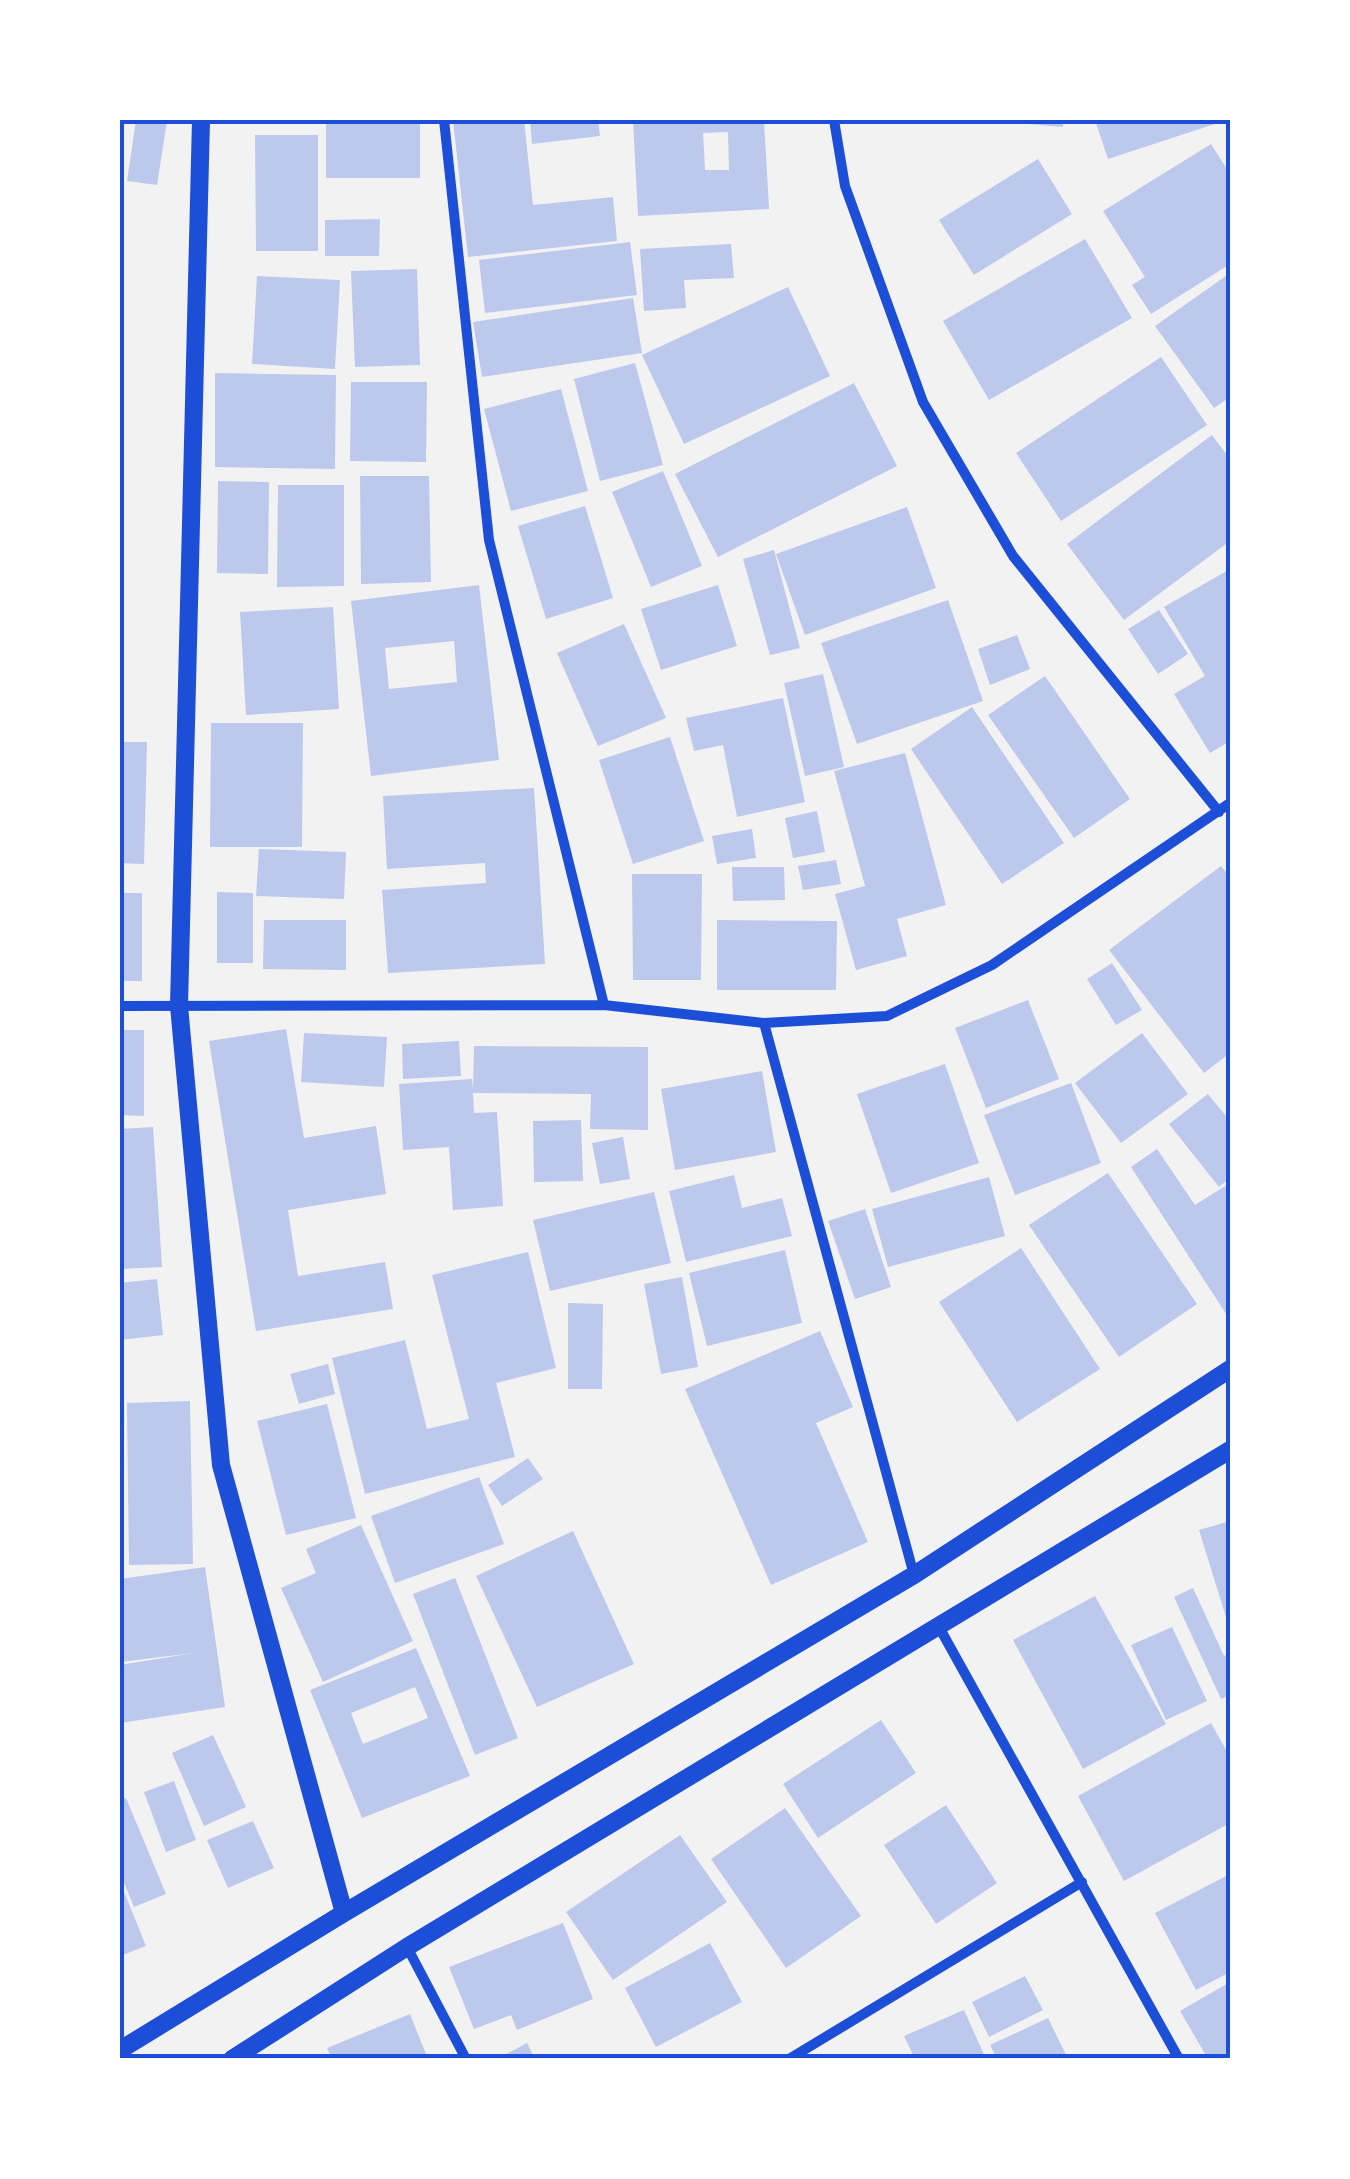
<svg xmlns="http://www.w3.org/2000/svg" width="1350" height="2179" viewBox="0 0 1350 2179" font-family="'Sofia Sans Condensed',sans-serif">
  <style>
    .building { fill: #bdc9ec; fill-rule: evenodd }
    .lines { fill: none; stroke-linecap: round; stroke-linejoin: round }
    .minor { stroke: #1d4ed8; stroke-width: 10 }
    .tertiary { stroke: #1d4ed8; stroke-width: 18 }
    .neatline { fill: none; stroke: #1d4ed8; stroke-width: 4 }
  </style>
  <rect width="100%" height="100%" fill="#f2f2f2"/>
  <path class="building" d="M136,120L167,121L157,185L127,181Z
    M326,120H420V178H326Z
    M453,120H524L533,205L613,197L617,241L468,257Z
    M530,120H598L600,136L532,144Z
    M633,120H764L769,209L638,216ZM728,132L729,170H705L703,133Z
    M1028,120H1063V127L1028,124Z
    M1095,120H1224V121L1108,159Z
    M255,135H318V251H256Z
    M1211,144L1230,174V264L1151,314L1132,285L1145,277L1103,211Z
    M1038,159L1072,214L974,275L939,220Z
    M380,219L379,256H325V220Z
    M1085,239L1132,318L989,400L943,321Z
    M630,242L637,295L485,313L479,260Z
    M731,244L734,278L684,280L686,308L644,311L640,249Z
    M417,269L420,365L355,367L351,271Z
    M1230,273V397L1214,408L1155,326Z
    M257,276L340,280L335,369L252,364Z
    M788,287L830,376L684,444L642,355Z
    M633,298L642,353L482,377L473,322Z
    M1161,357L1207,425L1061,521L1016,453Z
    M635,363L663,465L600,481L574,379Z
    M215,373L336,375L335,469L215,467Z
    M351,382H427L426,462L350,461Z
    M854,383L897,466L718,557L675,474Z
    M561,389L588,491L511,511L484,409Z
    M1212,435L1230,459V541L1124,620L1067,544Z
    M663,471L702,566L651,587L612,492Z
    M360,476H429L431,582L361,584Z
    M218,481L269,482L268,574L217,573Z
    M278,485H344V586L277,587Z
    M585,506L613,598L546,619L518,526Z
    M907,507L936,588L805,635L776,554Z
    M774,550L800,648L770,655L743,559Z
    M1230,569V741L1210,753L1174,694L1205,676L1164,607Z
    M479,585L499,760L371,776L351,601ZM454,641L457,682L389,689L385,648Z
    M718,585L737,646L661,670L641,609Z
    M948,600L983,701L857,744L821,643Z
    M333,607L339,709L246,715L240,612Z
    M1159,610L1188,654L1158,674L1128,629Z
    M624,624L666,718L598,746L557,653Z
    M1017,635L1030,669L990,685L978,649Z
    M823,674L844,767L805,776L784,683Z
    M1045,676L1130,799L1074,838L988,715Z
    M783,698L805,802L737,817L723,745L694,751L686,718Z
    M972,707L1064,843L1002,884L911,749Z
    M211,723H303L302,847H210Z
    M670,737L704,841L633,864L599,760Z
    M120,742H147L144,864L120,863Z
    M905,753L946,905L897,919L907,956L856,970L835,894L865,886L834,771Z
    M534,788L545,964L388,973L382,890L486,883L485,863L387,869L383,796Z
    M817,811L825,852L793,858L785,818Z
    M752,829L756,858L717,864L712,836Z
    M259,849L346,852L344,899L256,896Z
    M836,860L841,884L803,890L798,866Z
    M1221,866L1230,877V1053L1204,1073L1109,950Z
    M732,867H784L785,900L733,901Z
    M632,874H702L701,980H633Z
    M217,892L253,893V963H217Z
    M120,893H142V981H120Z
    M264,920H346V970L263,969Z
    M717,920L837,921L836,990H717Z
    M1112,963L1142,1010L1116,1025L1087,979Z
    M1028,1000L1059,1079L986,1108L955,1028Z
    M286,1029L304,1138L376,1126L386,1194L288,1210L298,1276L385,1262L393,1309L256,1331L209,1041Z
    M120,1030H144V1116L120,1115Z
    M304,1033L387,1037L384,1087L301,1082Z
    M1142,1033L1188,1094L1121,1143L1075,1083Z
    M459,1041L461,1076L403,1079L402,1044Z
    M474,1046L648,1047V1130L590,1129L591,1094L473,1093L474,1113L497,1112L503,1206L453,1210L449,1147L403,1150L399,1084L472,1079L473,1090Z
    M945,1064L979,1163L891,1193L857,1094Z
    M762,1071L776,1152L675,1170L661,1089Z
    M1071,1083L1101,1163L1015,1195L984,1115Z
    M1208,1094L1230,1121V1178L1219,1187L1169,1124Z
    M581,1120L583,1181L534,1182L533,1121Z
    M153,1127L162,1267L120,1269V1129Z
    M623,1137L630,1179L600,1184L592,1143Z
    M1157,1149L1195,1205L1230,1183V1320L1131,1167Z
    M1108,1173L1197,1304L1119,1357L1029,1225Z
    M734,1175L742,1208L782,1198L792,1236L686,1262L669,1191Z
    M989,1177L1005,1236L888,1267L872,1209Z
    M654,1192L671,1263L550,1291L533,1220Z
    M865,1209L891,1287L855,1299L828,1221Z
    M1021,1248L1100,1369L1017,1422L939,1302Z
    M785,1250L802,1323L707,1346L689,1273Z
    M528,1252L556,1368L496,1383L515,1457L365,1494L332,1358L405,1340L427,1429L469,1419L432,1275Z
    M682,1277L698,1367L661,1374L644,1284Z
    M157,1279L163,1335L120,1340V1283Z
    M568,1303L603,1304L602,1389H568Z
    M820,1331L853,1407L816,1423L868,1542L771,1585L685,1389Z
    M328,1364L335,1394L299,1404L290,1374Z
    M190,1401L193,1564L129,1565L127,1403Z
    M327,1404L356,1518L286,1535L257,1421Z
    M528,1458L543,1479L502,1506L488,1485Z
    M479,1477L504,1544L395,1583L371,1516Z
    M1230,1521V1626L1229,1627L1199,1530Z
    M361,1525L413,1641L323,1682L281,1588L316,1573L306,1549Z
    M573,1531L634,1664L537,1707L476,1576Z
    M205,1567L225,1707L120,1723V1665L194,1653L120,1662V1579Z
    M455,1578L518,1738L475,1755L413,1594Z
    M1193,1588L1224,1656L1230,1653V1695L1221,1699L1174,1597Z
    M1095,1596L1166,1724L1083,1769L1013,1640Z
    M1172,1627L1207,1701L1166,1720L1131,1645Z
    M416,1648L470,1776L362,1818L310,1690ZM415,1687L428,1718L363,1744L351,1713Z
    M881,1720L916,1773L818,1838L783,1784Z
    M1211,1723L1230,1757V1823L1124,1881L1078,1796Z
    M213,1735L246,1807L204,1826L172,1753Z
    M174,1781L196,1840L166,1852L144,1792Z
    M126,1798L166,1894L134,1907L120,1873V1800Z
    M946,1805L997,1883L936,1924L884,1845Z
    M785,1808L861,1916L786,1968L711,1859Z
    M253,1821L274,1868L228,1888L207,1840Z
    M680,1835L727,1902L613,1980L566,1912Z
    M1230,1874V1972L1196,1990L1155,1913Z
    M120,1882L146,1946L120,1956Z
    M563,1923L593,1999L517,2030L511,2015L474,2029L449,1967Z
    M710,1943L742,2002L656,2047L625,1988Z
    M1025,1976L1043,2010L989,2037L972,2002Z
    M1230,1982V2057L1208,2059L1180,2011Z
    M964,2010L986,2059H915L904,2036Z
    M410,2014L428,2059H332L327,2048Z
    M1048,2018L1068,2059H997L990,2045Z
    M527,2043L535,2059H497Z"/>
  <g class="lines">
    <path class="minor" d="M444,120L489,540L604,1005
      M834,120L845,186L923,402L1013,556L1219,812
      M120,1006L604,1005L764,1023L887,1016L992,965L1230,803
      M764,1023L914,1575
      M939,1627L1179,2059
      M407,1947L466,2059
      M789,2059L1082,1882"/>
    <path class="tertiary" d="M201,120L179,1006L221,1465L344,1913
      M120,2050L344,1913L914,1575L1230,1369
      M232,2059L407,1947L1230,1450"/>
  </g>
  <rect width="1350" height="2179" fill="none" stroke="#ffffff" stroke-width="245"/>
  <rect x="122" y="122" width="1106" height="1934" class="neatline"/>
</svg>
